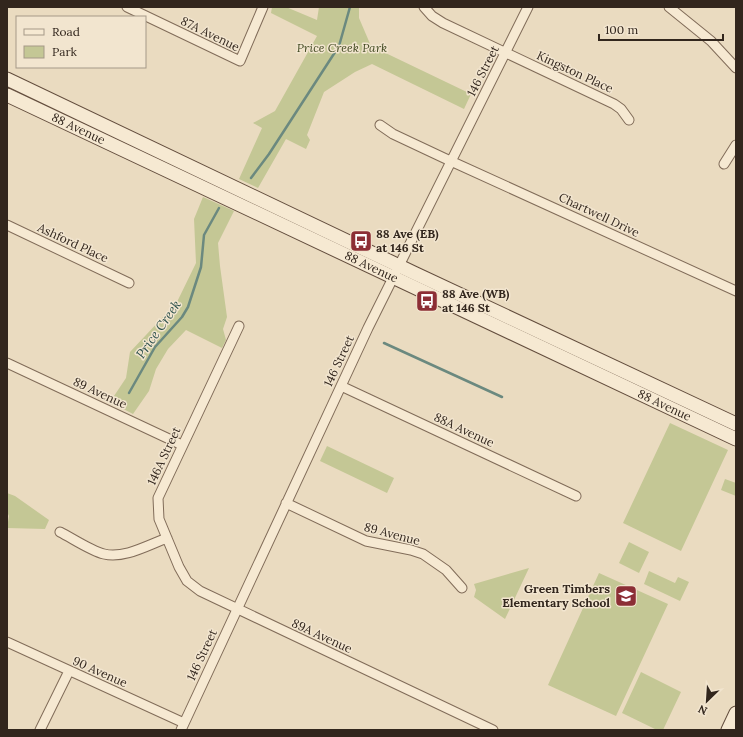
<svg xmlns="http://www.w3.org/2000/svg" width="743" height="737" viewBox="0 0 743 737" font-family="Lora,serif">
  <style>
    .green { fill: #c4c795 }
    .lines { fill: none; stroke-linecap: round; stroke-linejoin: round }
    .stream { stroke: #6b897f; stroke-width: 2.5 }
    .street-casing { stroke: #816c59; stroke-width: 11 }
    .secondary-casing { stroke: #634d3d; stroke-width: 15 }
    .street { stroke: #f6e9d2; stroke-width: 9 }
    .secondary { stroke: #f6e9d2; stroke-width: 13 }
    .labels { text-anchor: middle; stroke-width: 3; stroke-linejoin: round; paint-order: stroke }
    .street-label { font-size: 12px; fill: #32261d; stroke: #f2e5cf }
    .park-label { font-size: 12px; font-style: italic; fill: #454d25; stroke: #f2e5cf }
    .poi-label { font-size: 12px; font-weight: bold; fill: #32261d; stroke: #f2e5cf; text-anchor: start }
    .water-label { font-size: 13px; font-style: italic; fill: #2d514c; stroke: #f2e5cf }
  </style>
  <rect width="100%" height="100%" fill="#eadbc0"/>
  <path class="green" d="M272,7H286L317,20L319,7H359V18L371,46L471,94L464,109L372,64L355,72L324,92L307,135L310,140L306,149L286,139L258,188L239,179L262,128L253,123L275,111L317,36L271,13Z
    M203,197L234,211L218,243L220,266L227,317L223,329L226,340L222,348L186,330L168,349L156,369L149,391L133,414L110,402L126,378L130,352L177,302L196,263L194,219Z
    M670,423L728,450L681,551L623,523Z
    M327,446L394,478L387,493L320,461Z
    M725,479L736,483V496L721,490Z
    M7,493L15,496L49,520L45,529L7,528L9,516L7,512Z
    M629,542L649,552L639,573L619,563Z
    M529,568L505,619L474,597L476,590L474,584Z
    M649,571L675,583L678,577L689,582L680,601L644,584Z
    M599,573L668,604L616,716L548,685Z
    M641,672L681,692L663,730H657L622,713Z"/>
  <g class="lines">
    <path class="stream" d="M251,178L269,154L339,46L350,7
      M384,343L502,397
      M129,393L155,347L182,317L188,307L201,267L204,235L219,208"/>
    <g class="street-casing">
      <path id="street" d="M127,7L240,61L263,7
        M424,7L432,16L443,23L614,104L621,109L629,120
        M669,7L711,41L736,68
        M380,125L393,134L444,158L736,291
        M724,164L736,145
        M7,225L129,283
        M239,326L158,498L159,519L179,567L187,581L200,591L493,730
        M7,363L182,445
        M341,386L576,496
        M286,503L366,541L411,550L423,554L446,570L462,588
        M60,532C72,538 91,551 104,554C124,559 148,545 167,538
        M7,642L184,723
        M40,730L69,671
        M181,730L368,328L528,7"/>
    </g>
    <g class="secondary-casing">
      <g id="secondary">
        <path d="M7,79L414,273L736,424"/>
        <path id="s1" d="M7,95L736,439"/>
        <path d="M728,730L736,713"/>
      </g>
    </g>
    <use href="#street" class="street"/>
    <use href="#secondary" class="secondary"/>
  </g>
  <defs>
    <g id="bus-square" transform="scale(1.15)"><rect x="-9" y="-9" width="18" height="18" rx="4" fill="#8c2e35" stroke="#f2e5cf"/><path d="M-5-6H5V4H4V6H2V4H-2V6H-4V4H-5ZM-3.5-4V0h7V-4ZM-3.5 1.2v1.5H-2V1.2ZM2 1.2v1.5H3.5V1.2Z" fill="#fff"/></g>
    <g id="school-square" transform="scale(1.15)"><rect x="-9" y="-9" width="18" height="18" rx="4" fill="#8c2e35" stroke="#f2e5cf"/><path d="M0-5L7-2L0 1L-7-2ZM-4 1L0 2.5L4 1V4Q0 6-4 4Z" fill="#fff"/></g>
  </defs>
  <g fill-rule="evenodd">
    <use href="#bus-square" x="361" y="241"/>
    <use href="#bus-square" x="427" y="301"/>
    <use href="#school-square" x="626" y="596"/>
  </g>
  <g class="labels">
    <g class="street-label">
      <text transform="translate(210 34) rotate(26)" y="4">87A Avenue</text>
      <text transform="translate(483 71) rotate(-63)" y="4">146 Street</text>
      <text transform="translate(575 72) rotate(25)" y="4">Kingston Place</text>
      <text dy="4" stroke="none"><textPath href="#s1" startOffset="79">88 Avenue</textPath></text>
      <text transform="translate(599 215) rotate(25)" y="4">Chartwell Drive</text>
      <text transform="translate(73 243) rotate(25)" y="4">Ashford Place</text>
      <text dy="4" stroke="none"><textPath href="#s1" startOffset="403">88 Avenue</textPath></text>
      <text transform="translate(339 361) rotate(-65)" y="4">146 Street</text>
      <text transform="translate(100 393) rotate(25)" y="4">89 Avenue</text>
      <text dy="4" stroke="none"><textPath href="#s1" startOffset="727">88 Avenue</textPath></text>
      <text transform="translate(464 430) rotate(25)" y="4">88A Avenue</text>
      <text transform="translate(164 456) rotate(-65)" y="4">146A Street</text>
      <text transform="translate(392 534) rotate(15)" y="4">89 Avenue</text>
      <text transform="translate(322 636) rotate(25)" y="4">89A Avenue</text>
      <text transform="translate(202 655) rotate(-65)" y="4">146 Street</text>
      <text transform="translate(100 672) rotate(24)" y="4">90 Avenue</text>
    </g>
    <g class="park-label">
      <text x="342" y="52">Price Creek Park</text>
    </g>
    <g class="poi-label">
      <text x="376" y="238">88 Ave (EB)<tspan x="376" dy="14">at 146 St</tspan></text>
      <text x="442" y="298">88 Ave (WB)<tspan x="442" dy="14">at 146 St</tspan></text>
      <text x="610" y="593" text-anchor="end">Green Timbers<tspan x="610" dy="14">Elementary School</tspan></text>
    </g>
    <g class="water-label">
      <text transform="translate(158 329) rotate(-55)" y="5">Price Creek</text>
    </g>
  </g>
  <rect width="743" height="737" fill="none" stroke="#32261d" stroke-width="16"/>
  <rect x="16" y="16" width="130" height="52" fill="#f2e5cf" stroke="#a59988"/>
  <rect x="24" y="29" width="20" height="6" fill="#f6e9d2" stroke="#a59988"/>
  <text x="52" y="36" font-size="12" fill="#32261d">Road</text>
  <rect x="24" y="46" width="20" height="12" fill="#c4c795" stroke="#a59988"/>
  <text x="52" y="56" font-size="12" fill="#32261d">Park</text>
  <g transform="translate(707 701) rotate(205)" stroke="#f2e5cf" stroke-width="3" paint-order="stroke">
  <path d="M0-3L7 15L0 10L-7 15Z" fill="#32261d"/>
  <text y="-6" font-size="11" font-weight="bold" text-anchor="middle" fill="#32261d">N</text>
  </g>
  <path d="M599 34v6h124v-6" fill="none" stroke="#32261d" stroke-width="2"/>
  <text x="605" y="34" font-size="12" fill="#32261d" stroke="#f2e5cf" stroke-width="3" paint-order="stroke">100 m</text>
</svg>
